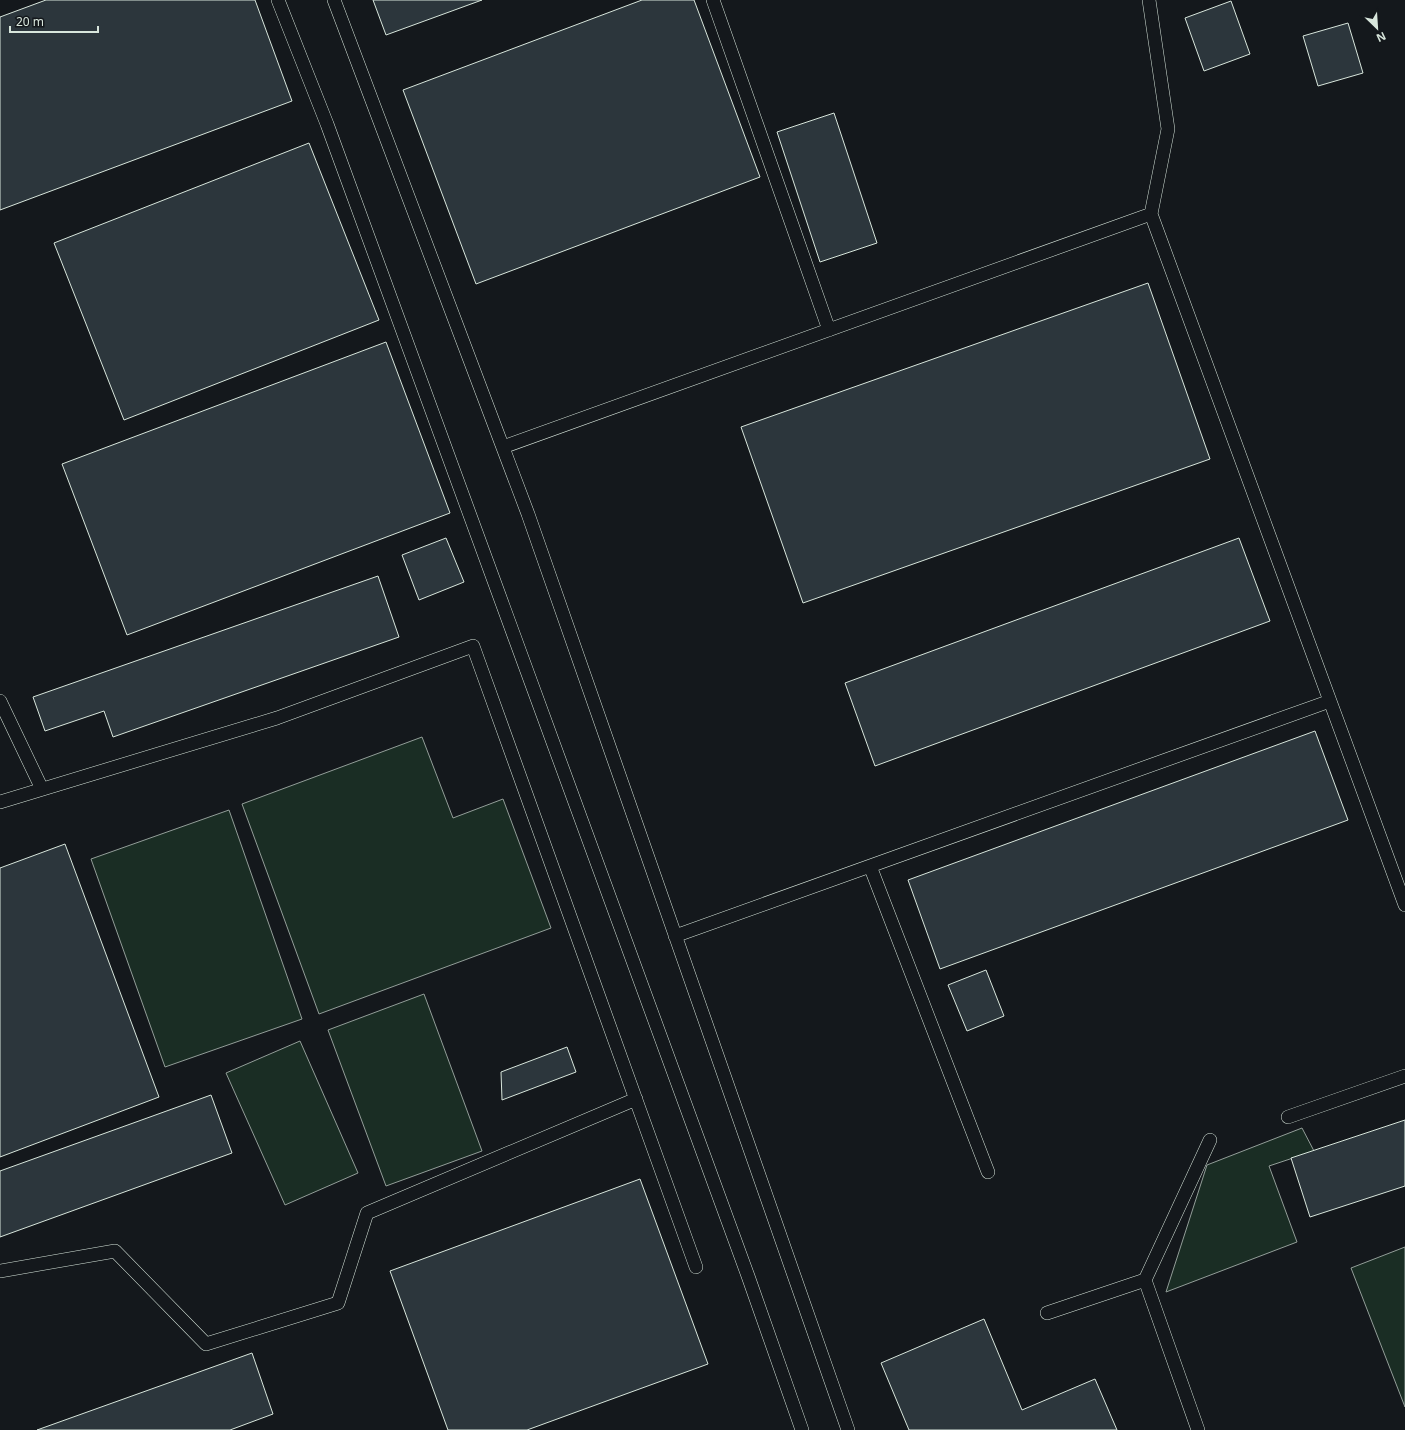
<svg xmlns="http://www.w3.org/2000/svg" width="1405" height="1430" viewBox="0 0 1405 1430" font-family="'Noto Sans',sans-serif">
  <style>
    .green { fill: #1a2d24; stroke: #939e99 }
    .building { fill: #2c363c; stroke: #d8e6dc }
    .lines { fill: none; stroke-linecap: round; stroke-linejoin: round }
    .lane-casing { stroke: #d8e6dc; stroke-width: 14 }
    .lane { stroke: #14181c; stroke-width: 13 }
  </style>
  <rect width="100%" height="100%" fill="#14181c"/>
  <path class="green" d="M422,737L453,818L503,799L551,928L319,1014L242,804Z
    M229,810L302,1019L165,1067L91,859Z
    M424,994L482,1151L386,1186L328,1030Z
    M300,1041L358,1173L285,1205L226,1073Z
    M1302,1128L1314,1151L1269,1166L1297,1242L1166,1292L1207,1165Z
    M1405,1247V1407L1351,1268Z"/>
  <path class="building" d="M46,0H255L292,101L0,210V17Z
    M373,0H482L386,35Z
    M642,0H694L760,177L476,284L403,90Z
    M1231,1L1250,54L1204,71L1185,18Z
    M1348,23L1363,73L1318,86L1303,36Z
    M834,113L877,243L820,262L777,132Z
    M309,143L379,320L124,420L54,243Z
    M1148,283L1210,459L803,603L741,427Z
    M386,342L450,513L127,635L62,464Z
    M446,538L464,582L419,600L402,555Z
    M1239,538L1270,621L875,766L845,683Z
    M378,576L399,637L113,737L104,711L45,731L33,697Z
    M1315,731L1348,820L940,969L908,880Z
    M65,844L159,1097L0,1157V868Z
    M986,970L1004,1016L967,1031L948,985Z
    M567,1047L576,1072L502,1100L501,1072Z
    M211,1095L232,1153L0,1237V1171Z
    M1405,1120V1186L1310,1217L1291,1158Z
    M640,1179L708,1364L527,1430H448L390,1271Z
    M984,1319L1022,1410L1095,1379L1117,1430H909L881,1363Z
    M252,1353L273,1414L230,1430H37Z"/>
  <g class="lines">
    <g class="lane-casing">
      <path id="lane" d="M278,0L327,124L748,1276L802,1430
        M334,0L528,514L848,1430
        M713,0L829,330
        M1149,0L1168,129L1151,214
        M503,447L1151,214L1405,905
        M0,701L42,789
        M0,802L277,718L473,646L696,1267
        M870,866L988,1172
        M675,936L1330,701
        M1288,1117L1405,1076
        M0,1271L115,1251L206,1344L338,1303L367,1213L636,1099
        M1047,1313L1145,1280
        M1198,1430L1145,1280L1210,1140"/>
    </g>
    <use href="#lane" class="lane"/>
  </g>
  <g transform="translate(1377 28) rotate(155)" stroke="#14181c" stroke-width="3" paint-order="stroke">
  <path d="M0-3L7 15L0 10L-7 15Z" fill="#d8e6dc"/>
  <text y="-6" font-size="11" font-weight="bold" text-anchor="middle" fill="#d8e6dc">N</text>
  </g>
  <path d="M10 26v6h88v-6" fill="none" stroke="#d8e6dc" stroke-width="2"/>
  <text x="16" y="26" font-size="12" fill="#d8e6dc" stroke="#14181c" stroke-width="3" paint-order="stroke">20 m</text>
</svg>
